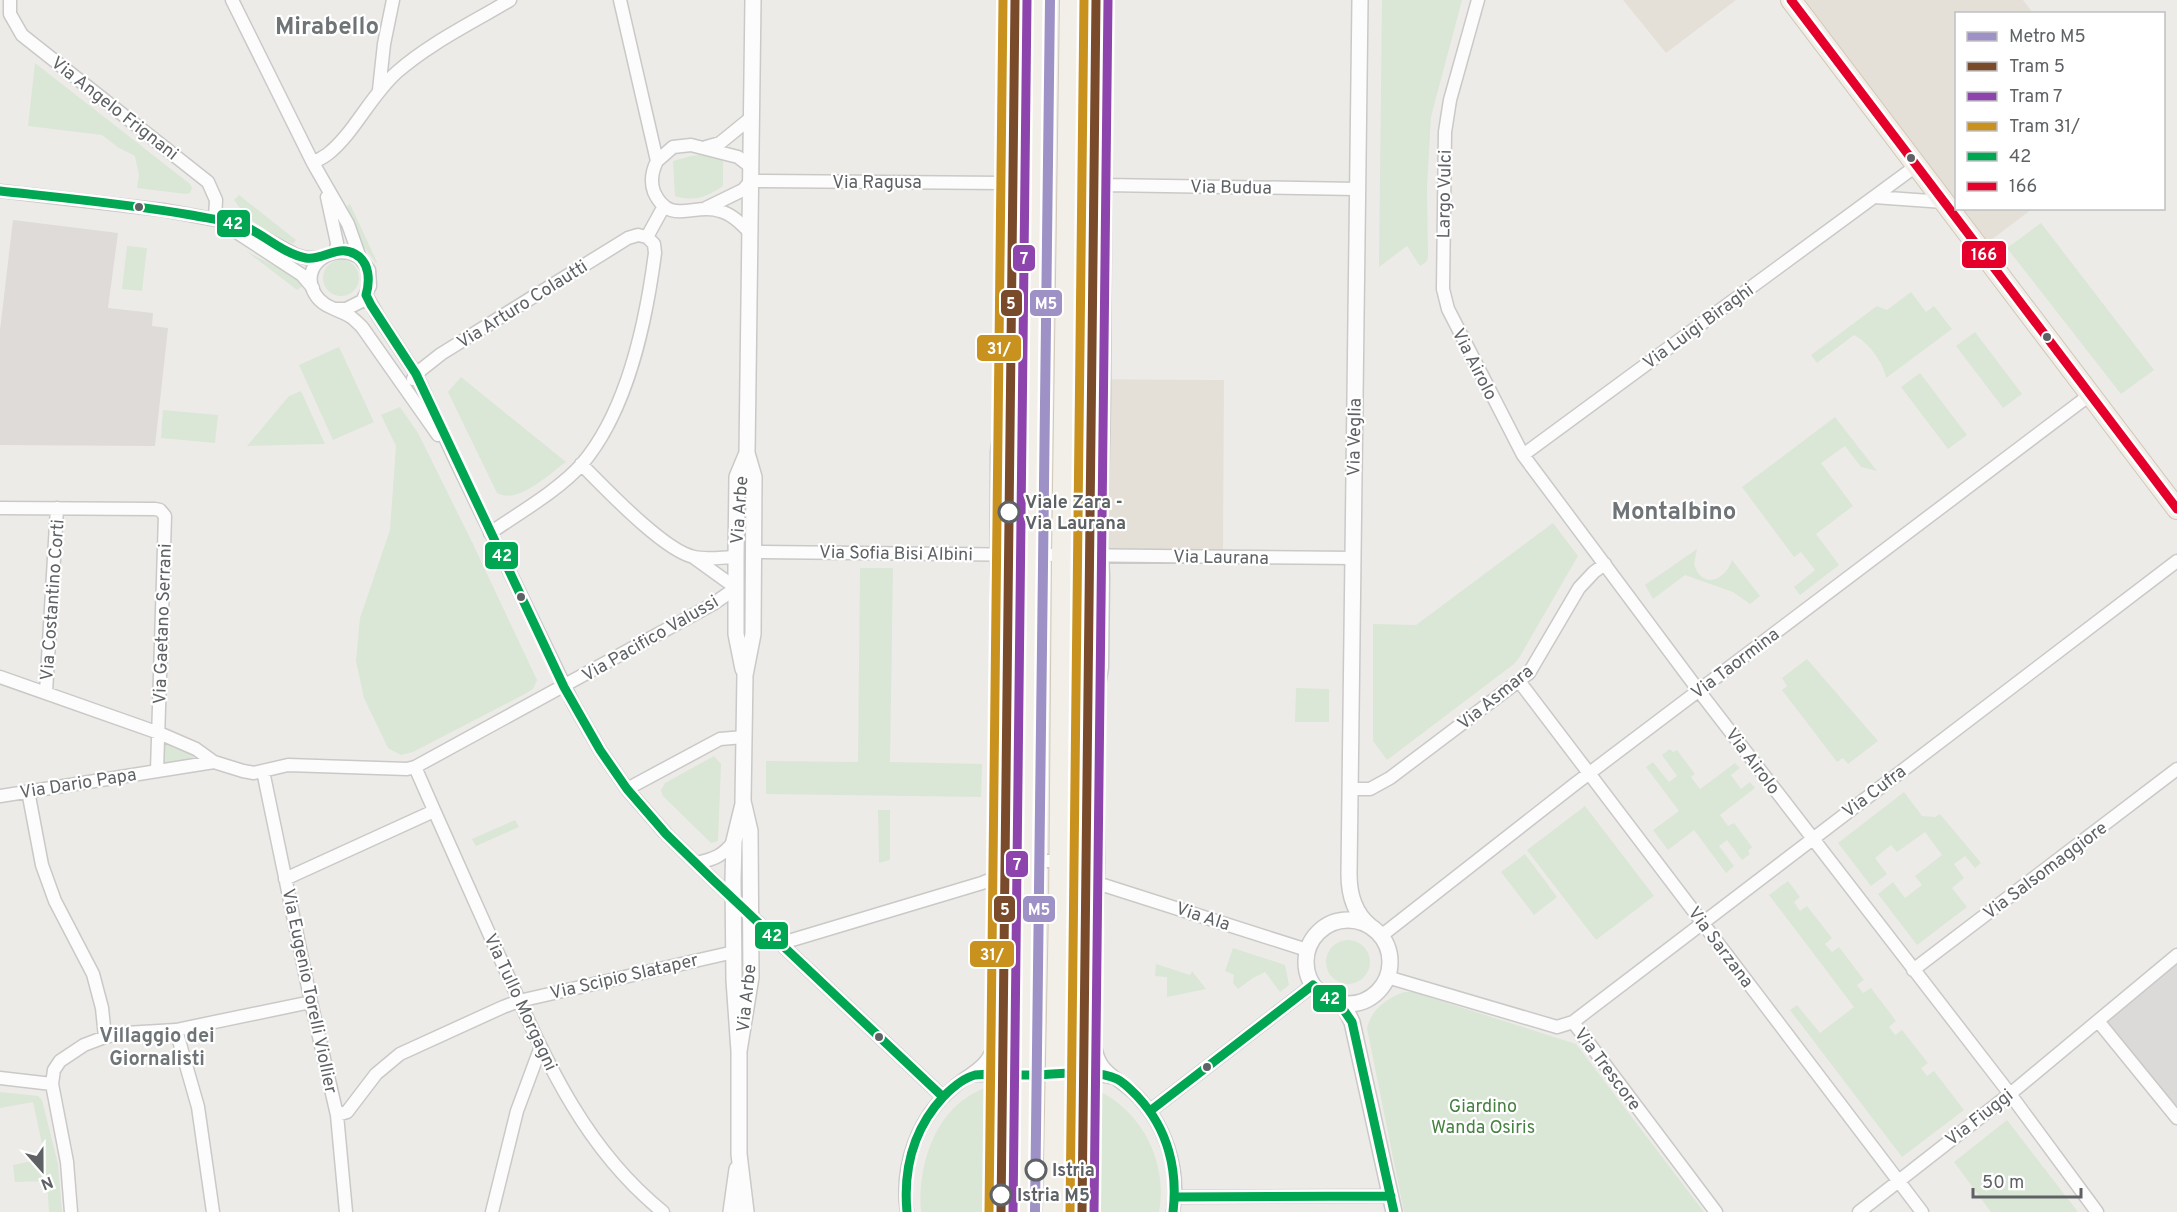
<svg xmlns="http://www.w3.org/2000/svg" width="2177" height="1212" viewBox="0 0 2177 1212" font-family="Overpass,sans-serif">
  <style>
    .commercial { fill: #e5e0d7 }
    .industrial { fill: #dcdad9 }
    .education { fill: #dedbd8 }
    .green { fill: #dae6d6 }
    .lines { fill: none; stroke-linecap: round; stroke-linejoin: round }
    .minor-casing { stroke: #cac9c8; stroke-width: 15 }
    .tertiary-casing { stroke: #cac9c8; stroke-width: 18 }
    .primary-casing { stroke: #d2c8b9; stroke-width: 22 }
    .minor { stroke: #fcfcfc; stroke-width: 12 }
    .tertiary { stroke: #fcfcfc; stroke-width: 15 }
    .primary { stroke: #f2efe9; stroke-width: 20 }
    .tram { stroke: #e3e2e2; stroke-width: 1.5 }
    .bus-1-casing { stroke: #fff; stroke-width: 14 }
    .bus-2-casing { stroke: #fff; stroke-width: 14 }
    .bus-1 { stroke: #00a651; stroke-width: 9 }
    .bus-2 { stroke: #e4002b; stroke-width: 9 }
    .tram-1-casing { stroke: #fff; stroke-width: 14 }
    .tram-2-casing { stroke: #fff; stroke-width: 14 }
    .tram-3-casing { stroke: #fff; stroke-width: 14 }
    .tram-1 { stroke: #7a4b2a; stroke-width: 9 }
    .tram-2 { stroke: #8e44ad; stroke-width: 9 }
    .tram-3 { stroke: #c9921e; stroke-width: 9 }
    .metro-1-casing { stroke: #fff; stroke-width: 15 }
    .metro-1 { stroke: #9d91c5; stroke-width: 10 }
    .bus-dot { fill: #5e6265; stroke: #fff; stroke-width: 2 }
    .stop-dot { fill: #fff; stroke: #5e6265; stroke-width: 3 }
    .labels { text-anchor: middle; stroke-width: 4.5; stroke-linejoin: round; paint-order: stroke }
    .street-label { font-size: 18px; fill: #5e6265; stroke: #fff }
    .stop-label { font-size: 18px; font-weight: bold; fill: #5e6265; stroke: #fff; text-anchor: start }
    .park-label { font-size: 18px; fill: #468141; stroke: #fff }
    .neighbourhood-label { font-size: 20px; font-weight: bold; fill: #6f7477; stroke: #fff }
    .district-label { font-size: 24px; font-weight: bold; fill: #6f7477; stroke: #fff }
    .line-badge { stroke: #fff; stroke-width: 2 }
    .badge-label { font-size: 16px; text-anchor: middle; font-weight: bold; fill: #fff }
  </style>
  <rect width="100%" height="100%" fill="#edebe8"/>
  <path class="commercial" d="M1623,0H1736L1666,53Z
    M1794,0H2023L2033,13L1956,14V208L2032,209L1982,247Z
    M1066,379L1224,380L1223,552H1065Z"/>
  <path class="industrial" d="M2177,958V1114L2102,1021Z"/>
  <path class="education" d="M13,220L118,233L108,308L153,313L152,326L168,328L155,446L0,445V330Z"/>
  <path class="green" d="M1382,0H1462L1431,117L1427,187L1428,258L1426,262L1420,266L1407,246L1379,267Z
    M35,63L190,184L192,188L190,193L186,194L137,188L139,175L135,156L119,148L102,135L28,126Z
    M707,154L723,161V186C706,197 695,202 675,196L673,161L691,156Z
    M239,195L296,240L293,244C267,231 251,225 234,200Z
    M350,204L377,262L376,263L358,239L347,206Z
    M2041,223L2154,370L2121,394L2007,248Z
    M127,246L147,248L142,291L122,289Z
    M246,251L296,277L303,286L297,290Z
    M323 278a18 18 0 1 1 36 0a18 18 0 1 1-36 0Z
    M1911,292L1926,312L1934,306L1952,329L1886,378C1884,363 1868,342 1854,335L1817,363L1811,355L1877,306L1887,310Z
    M1975,332L2022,394L2003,408L1956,346Z
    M339,347L374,422L333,440L299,365Z
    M1920,373L1967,435L1948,449L1901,387Z
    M461,377L566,462C549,474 518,505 497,493L448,392Z
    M301,391L325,444L247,446L289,396Z
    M400,407L418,433L473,544L537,680L533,689L523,695L413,752L401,755L388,748L364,698L356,661L360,618L390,530L396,446L381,415Z
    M163,410L218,415L215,443L161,438Z
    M1835,417L1877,471L1861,467L1845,446L1821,463L1853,506L1816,534L1839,565L1800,595L1794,587L1815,570L1801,552L1794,557L1742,487Z
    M1553,523L1578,556L1519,658L1514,664L1387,760L1373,741V624L1416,625Z
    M1697,549L1694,564C1702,590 1725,581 1732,560L1760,596L1750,604L1733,592L1685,575L1653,599L1645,585Z
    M860,568H893L890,762L982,764L981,797L766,794V761L858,762Z
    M1807,659L1878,741L1848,764L1843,758L1837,762L1782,690L1787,686L1782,678Z
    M1296,688L1329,689V722H1295Z
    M162,739L195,753L194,761L161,765Z
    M1670,749L1673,752L1677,750L1695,774L1691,777L1700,789L1735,763L1740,768L1731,775L1741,789L1750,782L1755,788L1720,815L1728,826L1734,823L1752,847L1748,851L1750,854L1742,860L1727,840L1719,846L1734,866L1726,873L1694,830L1668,850L1653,830L1679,811L1646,767L1653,762L1669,782L1677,776L1662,755Z
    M714,756L721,764L718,841L711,843L663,796L661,790L665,783Z
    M1904,792L1922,816L1935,817L1940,814L1981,863L1975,868L1965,856L1954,864L1964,878L1952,888L1967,907L1917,945L1878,894L1893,882L1905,898L1922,885L1915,876L1942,855L1925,832L1897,852L1891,845L1875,858L1887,874L1871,886L1838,843Z
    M1585,806L1654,896L1596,940L1527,850Z
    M878,810H890V860L879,863Z
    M515,820L519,827L476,846L472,839Z
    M1525,854L1557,897L1534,915L1501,872Z
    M1021,872L1023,873L1024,895L1018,900L1002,891V880Z
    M1788,881L1800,897L1794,902L1800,911L1807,906L1832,938L1825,944L1832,952L1839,947L1864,980L1857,985L1863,993L1871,988L1896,1021L1889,1027L1895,1035L1902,1030L1928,1063L1921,1068L1927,1076L1934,1071L1964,1110L1902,1157L1790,1010L1797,1005L1820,1033L1854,1007L1769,895Z
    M1326 962a22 22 0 1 1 44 0a22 22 0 1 1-44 0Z
    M1233,948L1285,965L1289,985L1280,992L1265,972L1253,978L1238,989L1233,983L1234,975L1225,971Z
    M1156,964L1190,975L1192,971L1206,989L1167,997V977L1155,976Z
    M1404,992H1413L1576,1044L1704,1212H1404L1367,1028C1371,1010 1387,998 1404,992Z
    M1020,1087L1019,1212H921C917,1168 934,1111 978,1091C990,1085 1006,1088 1020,1087Z
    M1099,1091C1143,1113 1168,1163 1159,1212H1062L1065,1097H1081Z
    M0,1092L38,1096L42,1100L58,1164L62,1212H49L47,1181L15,1182L13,1165L45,1158L33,1102L0,1108Z
    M2007,1120L2078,1212H1991L1954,1162Z"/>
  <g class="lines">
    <g class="minor-casing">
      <path id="minor" d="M10,0V14L22,35L208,182L216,200L215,218
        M232,0L313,163L348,224L360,258L369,270L370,286L362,301L346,309H336
        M620,0L657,161C652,171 650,181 654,192C670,227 695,202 720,211C732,214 742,224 750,233
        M1106,0L1104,399L1101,537L1103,576L1102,667L1097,698L1098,862L1094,1040C1098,1073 1112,1073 1134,1093C1165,1123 1181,1169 1173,1212
        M1478,0L1450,100L1445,132L1443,289L1448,309L1523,455L1699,691L2010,1094L2097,1212
        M379,90L384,44L393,0
        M706,147L720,143L752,117
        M657,161L673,147L691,145L738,157L751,167
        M313,163C318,160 324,157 329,153C354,133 371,95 397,72C430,43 472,23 510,0
        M1105,185L1357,189
        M0,191L163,210L239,224L296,255L306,258H322
        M327,197L337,243L336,251
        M1874,197L1944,202
        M706,208L743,190L751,181L1003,183
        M221,222L302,275L313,288
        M647,237L664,206
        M360,258C334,241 298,265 315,294C323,308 339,309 351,317C355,320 358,323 362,327L438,435
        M366,295L378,316L416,374L455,459L573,703L600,750L627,789L666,834L711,878L943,1097
        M413,379L422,369L441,354L628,238L638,235L647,237
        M1523,455L1916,166
        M581,464C604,487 664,551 694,557C708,560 723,557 736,557
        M0,508L155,509L160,510L165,516L157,771
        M490,533C519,513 559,490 582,464C628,410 646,322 655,253L654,244L647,237
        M754,552L1353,558
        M0,677L159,733L196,749L214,762L243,771L254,773L288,765L407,769L415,767L713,604L736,588L693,557
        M1519,681L1922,1212
        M46,692L57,508
        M415,767C443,831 472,895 500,958C543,1053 580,1145 663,1212
        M263,771L311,1002L337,1115L346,1212
        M627,789L720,739L744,737
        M1350,789H1370L1390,778L1529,673L1579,588L1594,572L1605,564
        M28,791L42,865L55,901L93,974L102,1008L105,1037
        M0,796L214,762
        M697,863C714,859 723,856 734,841
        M285,879L434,811
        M1097,883L1307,950
        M994,899C1012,910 1076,908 1097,903
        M1381,936L1575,784L2091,394
        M782,943L982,883L1034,861H1060L1098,872
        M1913,970L2177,769
        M1387,977L1557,1027L1573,1022L2177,561
        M2098,1021L2177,1118
        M1573,1022L1716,1212
        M176,1030L198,1107L213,1212
        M971,1075H1099L1115,1078
        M0,1078L52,1084
        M1150,1111L1313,985
        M337,1115L347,1112L376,1074L400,1054L503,1007L519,1001L734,952
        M1175,1197L1391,1196
        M71,1212L67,1162L52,1084L54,1070L60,1061L84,1045L105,1037L125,1033L176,1030L311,1002
        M492,1212L517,1111L540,1049
        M907,1212C900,1165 918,1117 954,1087C974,1070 989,1068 995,1040L997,452L1002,413L1004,0
        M1859,1212L2010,1094L2177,955"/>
    </g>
    <g class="tertiary-casing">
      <path id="tertiary" d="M1360,0L1349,874C1349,893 1354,913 1370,926
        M743,669L736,634V557L737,477L747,453
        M743,804L734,841L733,880L734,980L739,1051V1154L746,1212
        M1306 962a42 42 0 1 1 84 0a42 42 0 1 1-84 0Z
        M1339,1002L1346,1010L1352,1022L1394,1212
        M739,1051L751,977L750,831L743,801L745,675L753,634L754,477L747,453L753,0
        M731,1212L737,1169"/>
    </g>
    <g class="primary-casing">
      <path id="primary" d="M1791,0L2177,509
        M1029,1212L1043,0
        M1053,1212L1059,907L1062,555L1070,0"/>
    </g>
    <use href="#minor" class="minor"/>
    <use href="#tertiary" class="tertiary"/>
    <use href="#primary" class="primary"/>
    <path class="tram" d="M1071,1212L1073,1142L1083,1096"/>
    <g class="bus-1-casing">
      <path id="bus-1" d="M0,191C64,198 128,204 191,215C206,218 222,220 237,224C259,229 280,253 306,258C323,261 337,244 355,254C370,262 370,281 366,295L371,305L416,374L564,687L600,750L627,789L666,834L711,878L943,1097
        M1150,1111L1313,985L1343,1009L1352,1022L1394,1212
        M1175,1197L1391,1196
        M907,1212C903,1168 914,1128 944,1096C953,1087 963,1078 975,1075C993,1073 1012,1075 1030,1075C1055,1075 1095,1068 1117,1079C1125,1083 1132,1091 1138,1097C1168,1129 1178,1170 1173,1212"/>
    </g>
    <g class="bus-2-casing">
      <path id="bus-2" d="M1791,0L2177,509"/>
    </g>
    <use href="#bus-1" class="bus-1"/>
    <use href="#bus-2" class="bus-2"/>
    <g class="tram-1-casing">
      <path id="tram-1" d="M1001,1212L1015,0
        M1082,1212L1096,0"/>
    </g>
    <g class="tram-2-casing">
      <path id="tram-2" d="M1013,1212L1027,0
        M1094,1212L1108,0"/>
    </g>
    <g class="tram-3-casing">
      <path id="tram-3" d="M989,1212L1003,0
        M1070,1212L1084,0"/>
    </g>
    <use href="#tram-1" class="tram-1"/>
    <use href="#tram-2" class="tram-2"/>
    <use href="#tram-3" class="tram-3"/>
    <g class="metro-1-casing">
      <path id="metro-1" d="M1035,1212L1050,0"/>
    </g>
    <use href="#metro-1" class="metro-1"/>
  </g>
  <g class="bus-dot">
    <circle cx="1911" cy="158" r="5"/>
    <circle cx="139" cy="207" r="5"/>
    <circle cx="2047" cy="337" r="5"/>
    <circle cx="521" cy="597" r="5"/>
    <circle cx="879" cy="1037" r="5"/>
    <circle cx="1207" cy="1067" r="5"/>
  </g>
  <g class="stop-dot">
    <circle cx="1009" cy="512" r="10"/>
    <circle cx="1036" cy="1170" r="10"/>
    <circle cx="1001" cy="1195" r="10"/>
  </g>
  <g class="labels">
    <g class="street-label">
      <text transform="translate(115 108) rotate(38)" y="6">Via Angelo Frignani</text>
      <text x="877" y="188">Via Ragusa</text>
      <text transform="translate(1231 187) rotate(1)" y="6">Via Budua</text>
      <text transform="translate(1444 194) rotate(-89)" y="6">Largo Vulci</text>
      <text transform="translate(522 304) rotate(-32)" y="6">Via Arturo Colautti</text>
      <text transform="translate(1698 326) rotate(-36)" y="6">Via Luigi Biraghi</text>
      <text transform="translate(1475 364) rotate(63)" y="6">Via Airolo</text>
      <text transform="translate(1354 437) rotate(-89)" y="6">Via Veglia</text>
      <text transform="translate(739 510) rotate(-86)" y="6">Via Arbe</text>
      <text transform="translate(896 553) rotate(1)" y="6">Via Sofia Bisi Albini</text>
      <text transform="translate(1221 557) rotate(1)" y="6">Via Laurana</text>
      <text transform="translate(52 600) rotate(-86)" y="6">Via Costantino Corti</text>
      <text transform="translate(162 624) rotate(-88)" y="6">Via Gaetano Serrani</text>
      <text transform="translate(650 638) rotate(-30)" y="6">Via Pacifico Valussi</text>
      <text transform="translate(1735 663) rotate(-37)" y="6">Via Taormina</text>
      <text transform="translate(1495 697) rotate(-39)" y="6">Via Asmara</text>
      <text transform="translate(1753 761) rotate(53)" y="6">Via Airolo</text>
      <text transform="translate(78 783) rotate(-9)" y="6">Via Dario Papa</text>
      <text transform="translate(1874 791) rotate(-37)" y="6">Via Cufra</text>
      <text transform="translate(2045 870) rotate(-37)" y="6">Via Salsomaggiore</text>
      <text transform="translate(1203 916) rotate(18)" y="6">Via Ala</text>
      <text transform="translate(1721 947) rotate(53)" y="6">Via Sarzana</text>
      <text transform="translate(624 976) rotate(-13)" y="6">Via Scipio Slataper</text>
      <text transform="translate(310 991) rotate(78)" y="6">Via Eugenio Torelli Viollier</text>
      <text transform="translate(746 998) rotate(-84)" y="6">Via Arbe</text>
      <text transform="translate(521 1002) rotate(65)" y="6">Via Tullo Morgagni</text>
      <text transform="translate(1608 1069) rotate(53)" y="6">Via Trescore</text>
      <text transform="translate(1979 1117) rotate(-38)" y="6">Via Fiuggi</text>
    </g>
    <g class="stop-label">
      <text x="1025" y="508">Viale Zara -<tspan x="1025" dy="21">Via Laurana</tspan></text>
      <text x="1052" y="1176">Istria</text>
      <text x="1017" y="1201">Istria M5</text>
    </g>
    <g class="park-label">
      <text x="1483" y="1112">Giardino<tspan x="1483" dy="21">Wanda Osiris</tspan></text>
    </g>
    <g class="neighbourhood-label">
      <text x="157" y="1042">Villaggio dei<tspan x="157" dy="23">Giornalisti</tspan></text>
    </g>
    <g class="district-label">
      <text x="327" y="34">Mirabello</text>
      <text x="1674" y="519">Montalbino</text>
    </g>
  </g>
  <g class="line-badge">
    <rect x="216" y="209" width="35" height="29" rx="6" fill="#00a651"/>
    <rect x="1961" y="240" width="46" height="29" rx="6" fill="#e4002b"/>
    <rect x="1012" y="244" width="24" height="28" rx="6" fill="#8e44ad"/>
    <rect x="1000" y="289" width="23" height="28" rx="6" fill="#7a4b2a"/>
    <rect x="1029" y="289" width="34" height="28" rx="6" fill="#9d91c5"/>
    <rect x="976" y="334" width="46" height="28" rx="6" fill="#c9921e"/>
    <rect x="484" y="541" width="35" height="29" rx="6" fill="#00a651"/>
    <rect x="1005" y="850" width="24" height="28" rx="6" fill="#8e44ad"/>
    <rect x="993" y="895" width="23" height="28" rx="6" fill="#7a4b2a"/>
    <rect x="1022" y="895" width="34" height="28" rx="6" fill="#9d91c5"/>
    <rect x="754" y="921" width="35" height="29" rx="6" fill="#00a651"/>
    <rect x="969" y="940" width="46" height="28" rx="6" fill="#c9921e"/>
    <rect x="1312" y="984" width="35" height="29" rx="6" fill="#00a651"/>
  </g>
  <g class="badge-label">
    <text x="233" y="229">42</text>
    <text x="1984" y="260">166</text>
    <text x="1024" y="264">7</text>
    <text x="1011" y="309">5</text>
    <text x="1046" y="309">M5</text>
    <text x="999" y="354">31/</text>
    <text x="502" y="561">42</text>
    <text x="1017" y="870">7</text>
    <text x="1005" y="915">5</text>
    <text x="1039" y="915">M5</text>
    <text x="772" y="941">42</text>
    <text x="992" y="960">31/</text>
    <text x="1330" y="1004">42</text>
  </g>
  <rect x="1955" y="12" width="210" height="198" fill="#ffffff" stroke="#bfc0c1" stroke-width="1.5"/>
  <rect x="1967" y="32" width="30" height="9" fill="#9d91c5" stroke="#bfc0c1" stroke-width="1.5"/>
  <text x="2009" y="42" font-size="18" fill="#5e6265">Metro M5</text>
  <rect x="1967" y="62" width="30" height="9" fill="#7a4b2a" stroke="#bfc0c1" stroke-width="1.5"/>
  <text x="2009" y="72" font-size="18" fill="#5e6265">Tram 5</text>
  <rect x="1967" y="92" width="30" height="9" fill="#8e44ad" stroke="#bfc0c1" stroke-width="1.5"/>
  <text x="2009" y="102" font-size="18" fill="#5e6265">Tram 7</text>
  <rect x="1967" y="122" width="30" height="9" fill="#c9921e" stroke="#bfc0c1" stroke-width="1.5"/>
  <text x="2009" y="132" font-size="18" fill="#5e6265">Tram 31/</text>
  <rect x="1967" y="152" width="30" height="9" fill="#00a651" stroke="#bfc0c1" stroke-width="1.5"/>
  <text x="2009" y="162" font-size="18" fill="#5e6265">42</text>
  <rect x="1967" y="182" width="30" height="9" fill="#e4002b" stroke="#bfc0c1" stroke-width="1.5"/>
  <text x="2009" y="192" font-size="18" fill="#5e6265">166</text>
  <g transform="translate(42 1170) rotate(159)" stroke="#ffffff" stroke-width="4.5" paint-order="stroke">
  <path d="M0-4.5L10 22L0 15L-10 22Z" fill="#5e6265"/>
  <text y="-9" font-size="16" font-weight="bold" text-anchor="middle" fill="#5e6265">N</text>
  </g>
  <path d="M1973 1188v9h108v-9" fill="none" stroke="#5e6265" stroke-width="3"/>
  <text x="1982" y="1188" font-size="18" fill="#5e6265" stroke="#ffffff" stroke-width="4.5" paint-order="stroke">50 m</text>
</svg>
